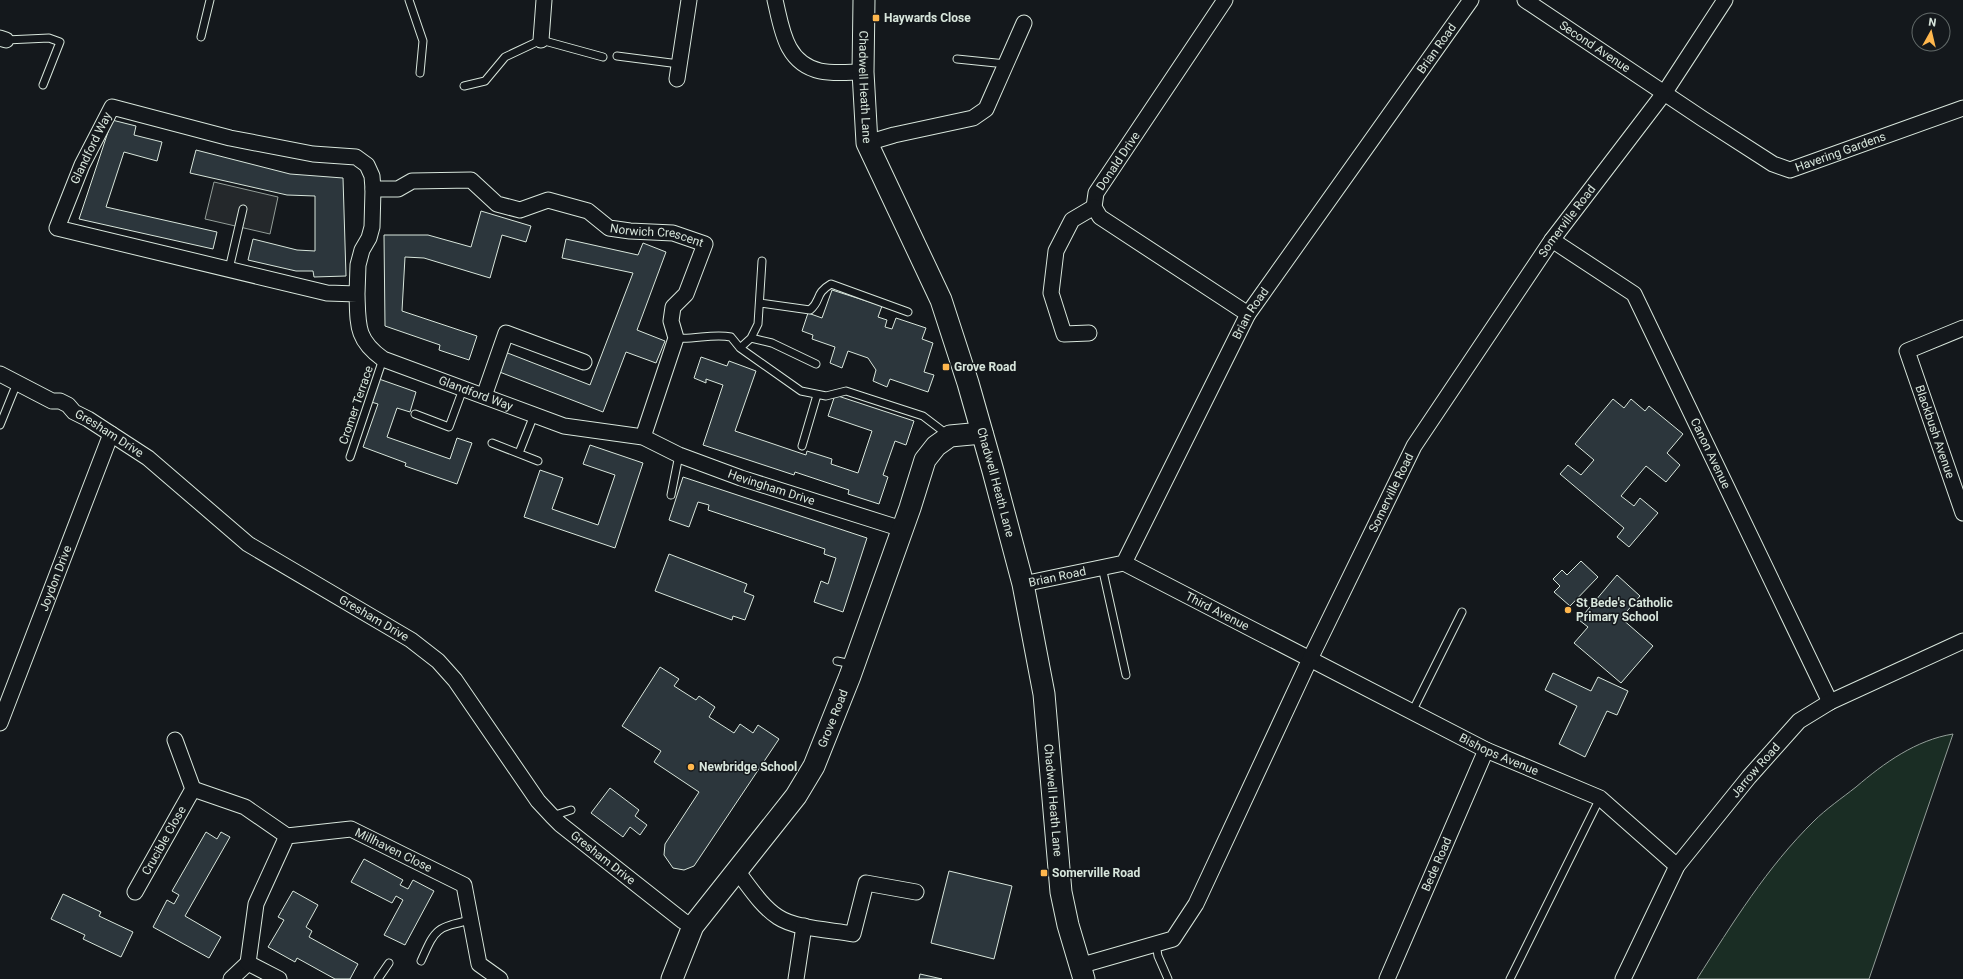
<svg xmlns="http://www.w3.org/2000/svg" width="1963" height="979" viewBox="0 0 1963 979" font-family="Roboto,sans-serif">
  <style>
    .green { fill: #1a2d24; stroke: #939e99 }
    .parking { fill: #24282b; stroke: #939e99 }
    .building { fill: #2c363c; stroke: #d8e6dc }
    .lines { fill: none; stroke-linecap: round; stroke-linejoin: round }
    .lane-casing { stroke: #d8e6dc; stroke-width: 9 }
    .street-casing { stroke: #d8e6dc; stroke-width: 17 }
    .secondary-casing { stroke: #d8e6dc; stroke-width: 23 }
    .lane { stroke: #14181c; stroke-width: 7 }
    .street { stroke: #14181c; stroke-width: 15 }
    .secondary { stroke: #14181c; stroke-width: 21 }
    .poi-dot { fill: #ffb74d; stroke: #14181c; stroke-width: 1.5 }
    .labels { text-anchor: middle; stroke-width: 3; stroke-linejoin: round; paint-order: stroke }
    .poi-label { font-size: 12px; font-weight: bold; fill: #d8e6dc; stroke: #14181c; text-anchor: start }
    .street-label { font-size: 12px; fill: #d8e6dc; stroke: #14181c }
  </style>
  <rect width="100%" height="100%" fill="#14181c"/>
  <path class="green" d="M1953,734L1869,979H1697C1732,924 1767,867 1814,821C1826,809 1842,798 1856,787C1884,763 1916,740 1953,734Z"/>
  <path class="parking" d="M214,182L278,197L270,234L205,219Z"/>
  <path class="building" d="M112,120L136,126L134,135L162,142L157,161L124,152L106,207L217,232L213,249L79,219Z
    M196,150L290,174L343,178L346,276L314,277L313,271H296L248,260L253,239L297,250L315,251V196L287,195L190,173Z
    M481,211L531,226L526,242L502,235L490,278L424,258L405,257L402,311L477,336L469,360L439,350L440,345L385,326L384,235H428L471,247Z
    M566,239L638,255L643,243L666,252L637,330L665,341L656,363L626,352L603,412L497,371L505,352L590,385L633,273L562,258Z
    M832,290L882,306L878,317L887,320L885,327L892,329L896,318L926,328L922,339L933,343L924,372L934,375L928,392L890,379L887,387L873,381L876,370L868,358L848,351L842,368L830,363L835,347L812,339L813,335L802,331L808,313L822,318Z
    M701,357L727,366L729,361L756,371L735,431L806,455L807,451L832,459L831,464L858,473L872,431L828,416L835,395L914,421L906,445L895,441L883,475L888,477L879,504L848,494L849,490L795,472L794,475L703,445L723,385L706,379V383L694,378Z
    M379,379L416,392L410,412L397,408L387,437L450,459L457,438L472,443L457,484L405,466L406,463L363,447L378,404L371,402Z
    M1613,399L1624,408L1631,399L1645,411L1649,406L1683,434L1667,453L1680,465L1666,482L1646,466L1621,496L1634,506L1640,498L1658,513L1629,547L1617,537L1624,528L1560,474L1568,465L1581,475L1594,460L1575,444Z
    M590,445L643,463L615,548L524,517L540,470L563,478L552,509L598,525L615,475L583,464Z
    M683,477L867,538L843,612L814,602L821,581L828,584L836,558L824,554L825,549L708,510L709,505L698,502L689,527L669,520Z
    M669,554L747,584L744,592L754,596L745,620L733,616L732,620L655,591Z
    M1581,561L1598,577L1570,606L1554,592L1560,586L1553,579L1562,570L1567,575Z
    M1617,575L1640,596L1621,618L1653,646L1621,683L1574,643L1588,627L1579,620Z
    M660,667L679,679L674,686L696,700L699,696L715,707L709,717L734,733L740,724L753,733L758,725L779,739L694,866L684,870L673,868L664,855L665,844L699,792L654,762L661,751L622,726Z
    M1553,673L1591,691L1598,677L1628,691L1617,715L1607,711L1585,757L1559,744L1577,706L1545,690Z
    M610,788L639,810L635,816L647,825L640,835L630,827L623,837L591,813Z
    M206,832L217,839L221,832L230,837L185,916L221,937L209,958L153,927L167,900L174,904L179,895L172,891Z
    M364,859L403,880L400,885L408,889L413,880L434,891L405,945L384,935L403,900L396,896L392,903L351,882Z
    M949,871L1012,886L994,959L931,943Z
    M293,891L318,905L306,927L312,931L309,937L358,964L350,979H335L297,958L295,962L268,947L284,920L278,917Z
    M63,894L101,912L99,916L133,932L121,957L83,939L85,935L51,919Z
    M920,974L942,979H919Z"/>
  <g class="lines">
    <g class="lane-casing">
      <path id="lane" d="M409,0L423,41L420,73
        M201,37L210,0
        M6,40L49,38L60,42L43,85
        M617,56L679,64
        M957,59L1006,64
        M464,86L485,81L505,57L541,40L603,57
        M229,269L243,209
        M760,303L810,310C822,300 814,294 831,284L908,312
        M676,338C695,340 713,333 731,337L740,348L751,338L758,324L762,261
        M751,338L772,343L816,364
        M740,348L801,391L826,396L846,391L923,416L948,435
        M415,414L449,427L463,389
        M0,425L17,383
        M492,443L538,461
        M802,446L817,395
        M519,453L534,415
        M350,457L383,359
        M671,495L679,455
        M1102,567L1126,675
        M837,661L852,664
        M1412,712L1462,612
        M552,816L571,810
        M1156,944L1158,956L1168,979
        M421,961C436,928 435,928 471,920
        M378,979L389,963
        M1510,979L1600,798"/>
    </g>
    <g class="street-casing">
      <g id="street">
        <path d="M775,0C782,29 785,63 820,71C833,74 850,72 863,72"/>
        <path d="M1225,0L1096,193L1094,207L1100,217L1248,314"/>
        <path id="s1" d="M1525,0L1703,119L1773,164L1790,170L1963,108"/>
        <path d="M0,38L6,40"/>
        <path d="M541,40L544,0"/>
        <path d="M677,79L689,0"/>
        <path d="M867,143L894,135L973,118L986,109L1024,23"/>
        <path id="s2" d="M373,189H398L412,181L471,180L497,204L520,210L548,200L588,211L609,228L630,231L673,233L705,244L686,294L673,307L671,321L676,338L643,437"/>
        <path id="s3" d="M1552,240L1634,294L1830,702"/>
        <path id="s4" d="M357,294L358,265L362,250L369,238L372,227L373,189L372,176L367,165L356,157L313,154L230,138L112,107L82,165L57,228L327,293L357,294C358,325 356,340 383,359L564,426L643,437L679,455L741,478L902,529"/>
        <path id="s5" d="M1963,328L1907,351L1963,513"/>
        <path d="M1089,333L1064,334L1051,293L1056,251L1072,220L1094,207"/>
        <path id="s6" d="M0,374L52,401H60L68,405L74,412L88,419L148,458L248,544L411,640L438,661L455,680L538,801L552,816L560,824L683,921L693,926"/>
        <path d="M484,396L506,333L584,362"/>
        <path id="s7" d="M1124,563L1486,750L1600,798L1677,866"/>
        <path id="s8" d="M1023,584L1124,563L1248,314L1471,0"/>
        <path id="s9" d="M0,723L111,434"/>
        <path d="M175,740L193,789"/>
        <path d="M737,871C749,886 761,906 778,917C796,929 832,930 853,934L866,883L916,892"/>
        <path id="s10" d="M135,892L193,789L245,807L287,836"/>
        <path id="s11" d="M1079,966L1173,939L1196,904L1310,659L1414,446L1552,240L1665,92L1725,0"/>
        <path d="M231,979L248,963"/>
        <path id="s12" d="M279,979L248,963L256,904L287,836L351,829L464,885L479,964L500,979"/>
        <path d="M796,979L804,926"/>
        <path id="s13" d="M1387,979L1486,750"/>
        <path id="s14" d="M1623,979L1677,866L1749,777L1799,721L1830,702L1963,641"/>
      </g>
    </g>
    <g class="secondary-casing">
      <g id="secondary">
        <path id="s15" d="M864,0L863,72L867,143L941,300L968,383L993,471L1023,584L1044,694L1061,892L1068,925L1084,979"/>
        <path id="s16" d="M672,979L693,926L796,796L814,766L850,676L910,508L925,460L936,446L950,436L982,433"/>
      </g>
    </g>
    <use href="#lane" class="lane"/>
    <use href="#street" class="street"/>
    <use href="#secondary" class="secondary"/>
  </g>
  <g class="poi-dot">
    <rect x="872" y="14" width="8" height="8" rx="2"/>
    <rect x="942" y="363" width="8" height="8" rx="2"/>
    <circle cx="1568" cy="610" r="4"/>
    <circle cx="691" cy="767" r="4"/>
    <rect x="1040" y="869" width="8" height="8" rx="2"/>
  </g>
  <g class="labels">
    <g class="poi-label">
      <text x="884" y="22">Haywards Close</text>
      <text x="954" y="371">Grove Road</text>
      <text x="1576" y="607">St Bede's Catholic<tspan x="1576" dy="14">Primary School</tspan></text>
      <text x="699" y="771">Newbridge School</text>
      <text x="1052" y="877">Somerville Road</text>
    </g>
    <g class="street-label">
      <text dy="4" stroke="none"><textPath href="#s1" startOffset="84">Second Avenue</textPath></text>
      <text dy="4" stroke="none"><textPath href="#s8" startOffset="707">Brian Road</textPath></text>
      <text dy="4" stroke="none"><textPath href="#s15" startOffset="87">Chadwell Heath Lane</textPath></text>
      <text transform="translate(91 148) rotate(-64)" y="4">Glandford Way</text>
      <text dy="4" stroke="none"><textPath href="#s1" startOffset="369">Havering Gardens</textPath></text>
      <text transform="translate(1118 161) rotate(-56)" y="4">Donald Drive</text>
      <text dy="4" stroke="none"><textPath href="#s11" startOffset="919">Somerville Road</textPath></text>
      <text dy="4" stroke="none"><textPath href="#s2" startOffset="306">Norwich Crescent</textPath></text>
      <text dy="4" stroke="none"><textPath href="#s8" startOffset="383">Brian Road</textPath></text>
      <text dy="4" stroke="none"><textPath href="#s4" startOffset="1010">Glandford Way</textPath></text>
      <text transform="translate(356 405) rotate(-71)" y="4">Cromer Terrace</text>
      <text dy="4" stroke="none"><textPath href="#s5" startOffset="146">Blackbush Avenue</textPath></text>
      <text dy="4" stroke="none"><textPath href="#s6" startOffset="126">Gresham Drive</textPath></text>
      <text dy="4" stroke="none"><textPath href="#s3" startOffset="275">Canon Avenue</textPath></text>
      <text dy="4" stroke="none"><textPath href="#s15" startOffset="507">Chadwell Heath Lane</textPath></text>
      <text dy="4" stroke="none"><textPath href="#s4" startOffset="1322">Hevingham Drive</textPath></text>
      <text dy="4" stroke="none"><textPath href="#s11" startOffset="595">Somerville Road</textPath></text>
      <text dy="4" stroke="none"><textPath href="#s8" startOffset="35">Brian Road</textPath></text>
      <text dy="4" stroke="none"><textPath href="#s9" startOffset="155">Joydon Drive</textPath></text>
      <text dy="4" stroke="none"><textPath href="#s7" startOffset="105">Third Avenue</textPath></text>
      <text dy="4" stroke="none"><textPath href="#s6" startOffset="450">Gresham Drive</textPath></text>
      <text dy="4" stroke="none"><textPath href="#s16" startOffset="309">Grove Road</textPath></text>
      <text dy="4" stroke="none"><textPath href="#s7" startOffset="421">Bishops Avenue</textPath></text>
      <text dy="4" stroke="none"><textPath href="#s14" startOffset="249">Jarrow Road</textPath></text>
      <text dy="4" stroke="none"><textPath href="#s15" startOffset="831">Chadwell Heath Lane</textPath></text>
      <text dy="4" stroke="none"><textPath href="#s10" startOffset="59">Crucible Close</textPath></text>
      <text dy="4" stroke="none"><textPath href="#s12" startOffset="281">Millhaven Close</textPath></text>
      <text dy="4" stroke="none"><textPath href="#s6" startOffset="786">Gresham Drive</textPath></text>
      <text dy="4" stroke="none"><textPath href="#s13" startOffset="125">Bede Road</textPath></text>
    </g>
  </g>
  <g transform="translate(1931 32) rotate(8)"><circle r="19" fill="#14181c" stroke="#626a69"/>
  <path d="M0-3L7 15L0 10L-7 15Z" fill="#ffb74d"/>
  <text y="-6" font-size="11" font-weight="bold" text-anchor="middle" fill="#d8e6dc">N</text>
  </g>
</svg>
